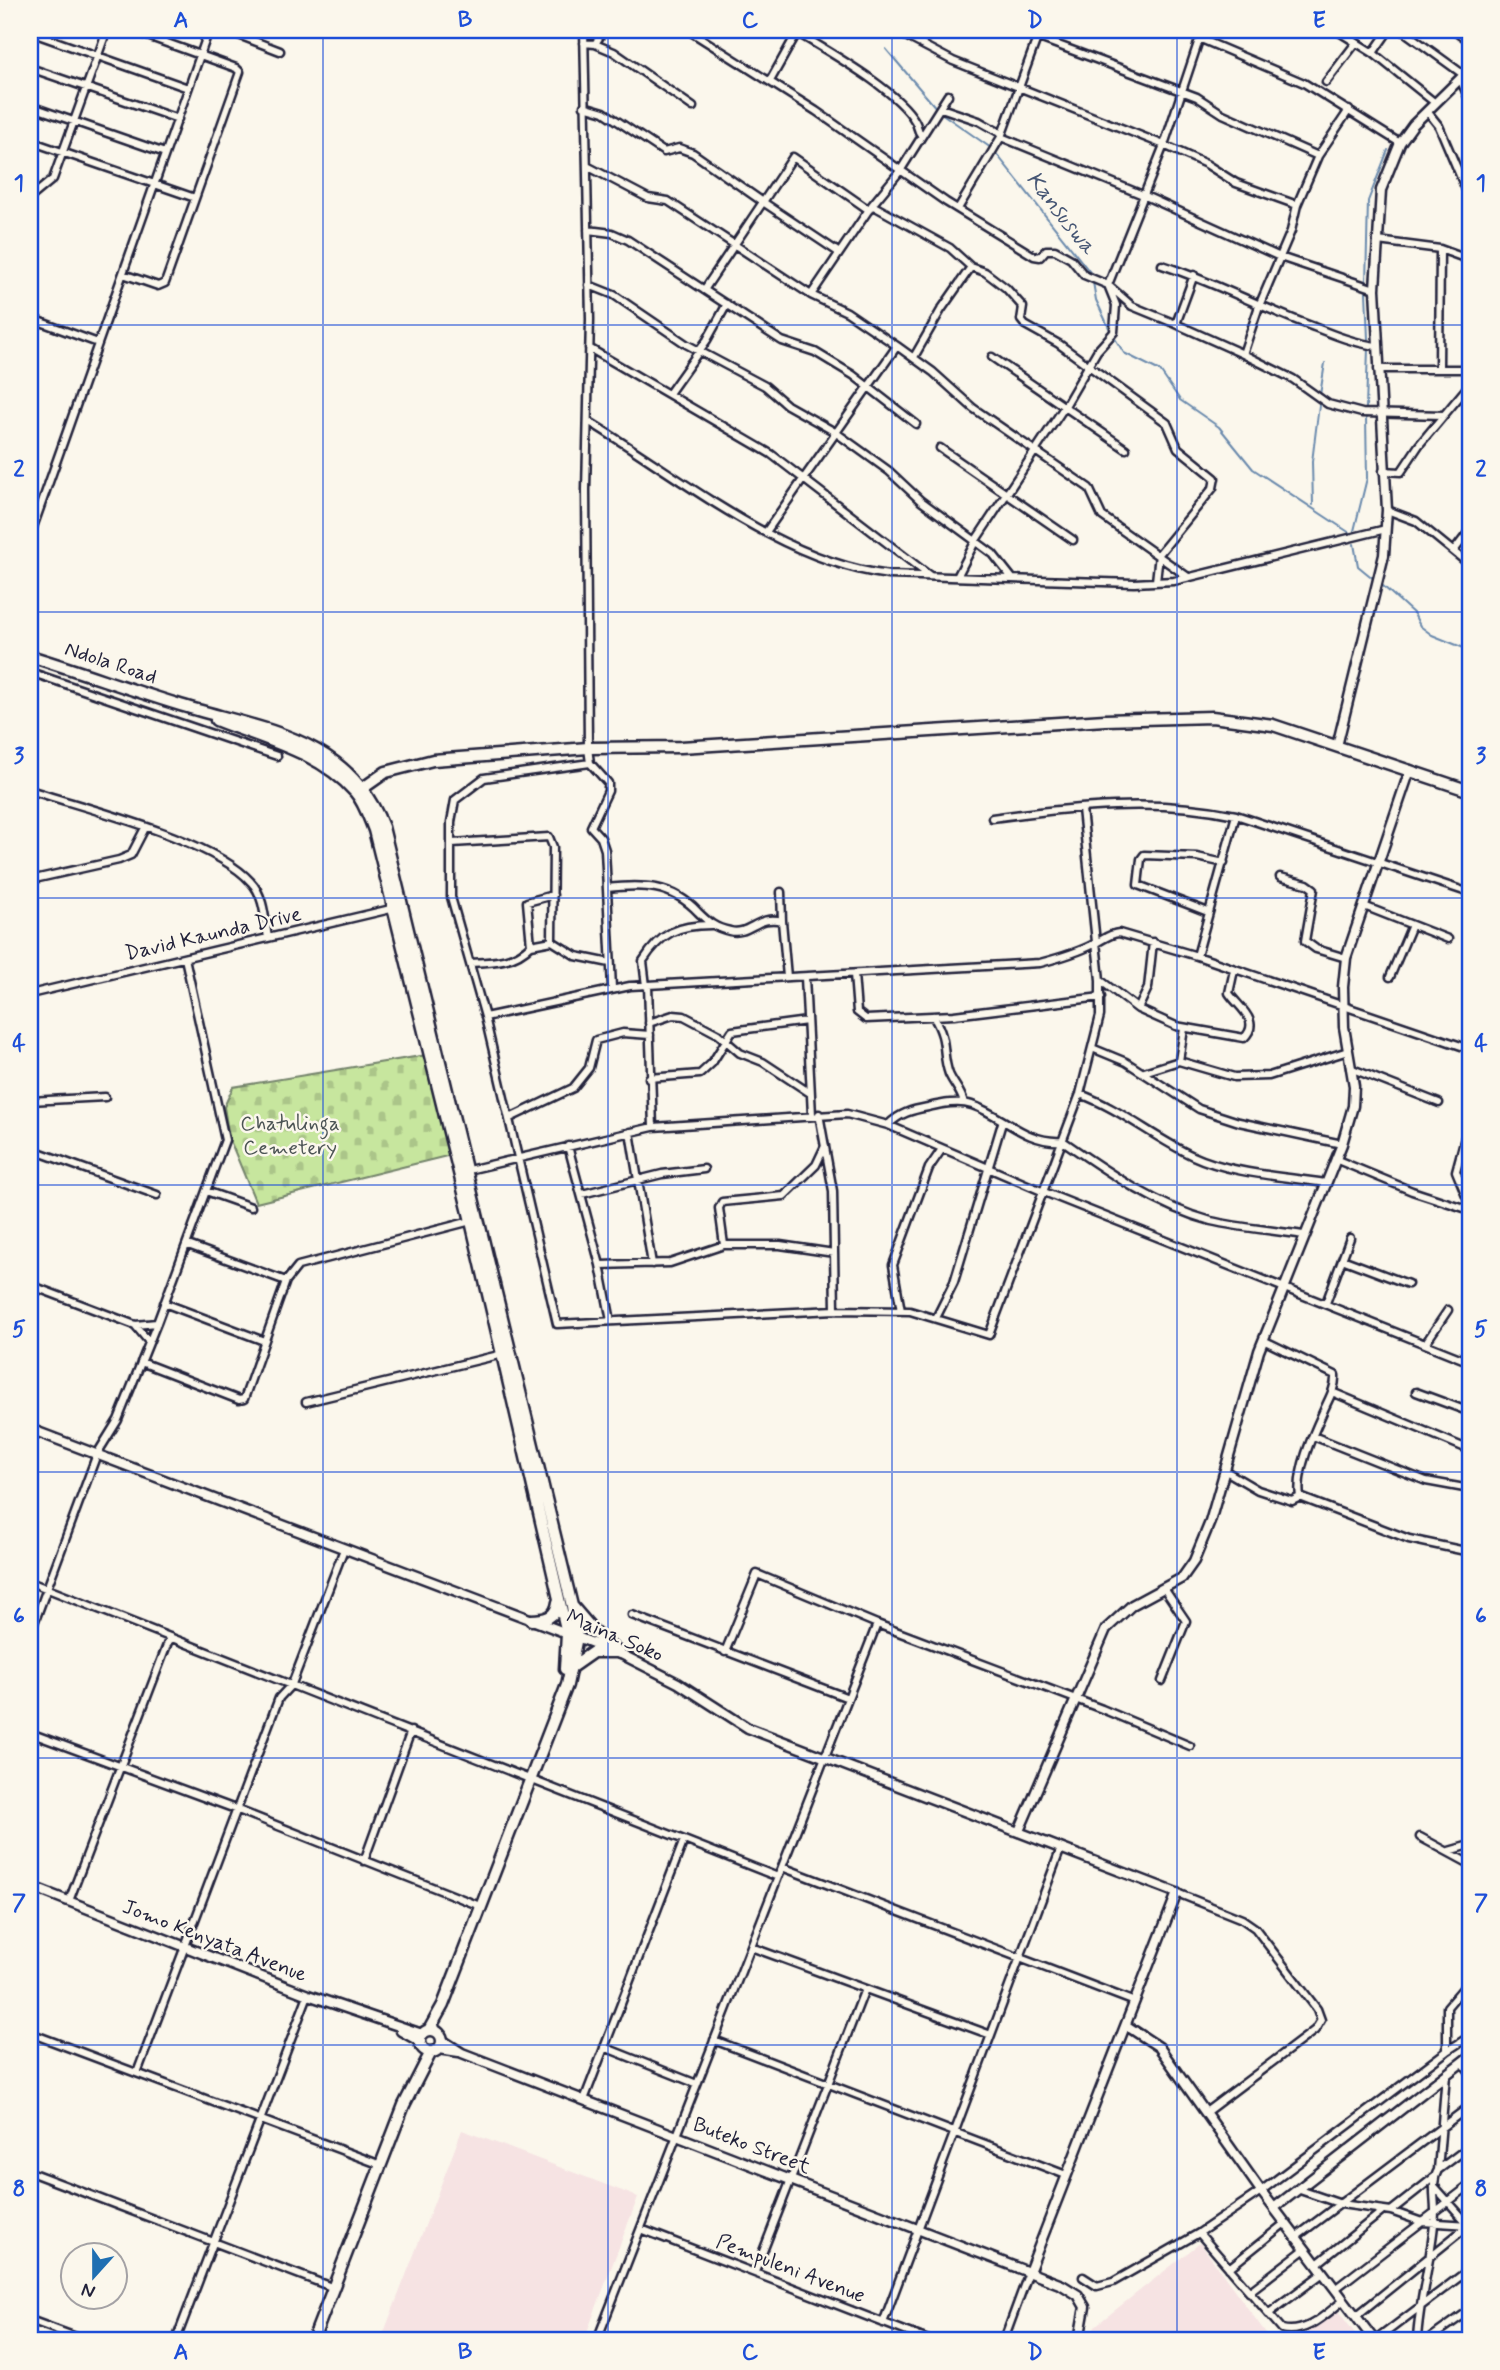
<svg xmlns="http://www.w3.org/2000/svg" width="1500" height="2370" viewBox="0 0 1500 2370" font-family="Mynerve,sans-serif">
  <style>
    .built { fill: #f6e3e3 }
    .cemetery { fill: url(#cemetery-stones); stroke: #74846c; stroke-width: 2 }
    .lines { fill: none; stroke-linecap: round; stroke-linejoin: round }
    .stream { stroke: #6b8aad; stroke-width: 2 }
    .minor-casing { stroke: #22223b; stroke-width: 11 }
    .tertiary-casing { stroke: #22223b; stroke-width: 13 }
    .primary-casing { stroke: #22223b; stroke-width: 15 }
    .minor { stroke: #fbf7ec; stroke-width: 6 }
    .tertiary { stroke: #fbf7ec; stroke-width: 8 }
    .primary { stroke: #fbf7ec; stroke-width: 10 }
    .grid { fill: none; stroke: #1d4ed8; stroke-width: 2; stroke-opacity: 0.55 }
    .labels { text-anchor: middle; stroke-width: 5; stroke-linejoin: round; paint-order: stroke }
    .street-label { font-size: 21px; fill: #22223b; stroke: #fbf7ec }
    .park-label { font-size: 21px; fill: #4b5354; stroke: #fbf7ec }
    .water-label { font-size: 23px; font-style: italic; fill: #465674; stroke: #fbf7ec }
    .neatline { fill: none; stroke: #1d4ed8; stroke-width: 2.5 }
    .grid-label { font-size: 23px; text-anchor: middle; font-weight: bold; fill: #1d4ed8 }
  </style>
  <defs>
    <pattern id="cemetery-stones" width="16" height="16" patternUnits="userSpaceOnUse" patternTransform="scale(1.75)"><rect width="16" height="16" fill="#c7e69e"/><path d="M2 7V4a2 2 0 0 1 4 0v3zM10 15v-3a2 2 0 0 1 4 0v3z" fill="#abc589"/></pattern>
  </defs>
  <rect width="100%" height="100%" fill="#fbf7ec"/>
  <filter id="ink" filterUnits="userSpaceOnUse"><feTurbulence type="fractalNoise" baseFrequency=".0143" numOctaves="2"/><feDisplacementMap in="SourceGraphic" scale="14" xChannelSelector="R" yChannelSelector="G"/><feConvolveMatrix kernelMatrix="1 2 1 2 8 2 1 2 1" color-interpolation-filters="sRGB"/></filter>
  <g filter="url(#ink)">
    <path class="built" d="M462,2130L638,2197L584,2340H381Z
      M1200,2243L1271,2340H1089L1095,2326Z
      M1338,2311L1360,2340H1297Z"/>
    <path class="cemetery" d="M427,1055L451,1155L256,1203L229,1138L224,1107L233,1087Z"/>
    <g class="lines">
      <path class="stream" d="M886,49L937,109
        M941,113L991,148
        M995,152L1093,276
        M1093,282L1096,300L1111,332
        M1366,284L1368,201L1388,150
        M1366,292L1368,339
        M1114,337L1124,353L1160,371L1180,400L1219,427L1253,469L1353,535L1367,478L1366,417
        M1320,395L1325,363
        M1366,408L1368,348
        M1313,505L1312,462L1319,405
        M1354,544L1358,566L1375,580
        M1383,586L1414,614L1420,626L1432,635L1464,648L1470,654"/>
      <g class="minor-casing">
        <path id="minor" d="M226,30L280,51
          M584,30L590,319L586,490L588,748L590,763L608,783V791L591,827L601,838L605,850L612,988
          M688,30L816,111L946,202L1034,256L1040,257L1046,250H1055L1071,259L1084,275L1108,285L1132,306L1176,324
          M793,30C825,50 897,89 915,121C918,126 917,130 921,135
          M894,30L953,61L1164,145L1206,164L1236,183L1297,205
          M1018,30L1197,97L1223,114L1318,156
          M1180,30L1304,83L1400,143
          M1336,30L1373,53L1434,102
          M1402,30L1464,75
          M1454,30L1470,41
          M30,32L188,88
          M584,43L595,44L604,30
          M595,44L614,52L693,107
          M1373,53L1389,30
          M30,68L178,119
          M1460,78L1470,102
          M770,81L798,31
          M1326,82L1355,44
          M30,106L165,153
          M584,106L604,112L664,152L679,148L693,153L763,202L704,290
          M941,108L979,121L1002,134
          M1349,110L1318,156L1297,205L1291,231L1259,306L1243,354L1293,379L1328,404L1362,413L1444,415
          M1427,111L1439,126L1470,199
          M1001,137L1143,195L1280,257L1375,289
          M30,141L195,198
          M587,166L648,198L668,201L811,295L847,312L897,346
          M30,198L53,179L107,30
          M872,205L950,248L971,267L985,272L1006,288L1023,307L1021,320L1025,325L1059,344L1167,423L1178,448L1215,478L1213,488L1159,554L1156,581
          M959,207L1001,137L1040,30
          M588,230L612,233L628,240L782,341L815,352L853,375L916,424
          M1378,241L1440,249L1470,260
          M838,252L763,202L793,157L869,210
          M1162,265C1214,282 1262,308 1314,327C1334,335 1354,343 1376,346
          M123,274L158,286L165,283L240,72L236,68L131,30
          M1194,275L1176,324L1243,354
          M589,285L614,295L686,344L765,386L787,405L835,432L889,471L921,501L993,554L1012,578
          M811,295L872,205L900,171L948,95
          M30,318L98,343
          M589,348L771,454L930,576
          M914,357L941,310L971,267
          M992,357L1126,449
          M1439,368L1440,249
          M1378,369H1470
          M670,392L707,340L727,304
          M588,421C681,477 779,561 889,575L1134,583L1174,581L1386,529
          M940,448L1073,540
          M1383,471L1401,472L1419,445L1470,384
          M1387,510L1416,521L1470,565
          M766,532L897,346L933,372L973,408L1089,488L1102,516L1188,577
          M30,536L209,30
          M1454,551L1470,530
          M957,577L976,540L1065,406L1097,351L1114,332L1116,305L1108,285L1164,145L1200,37
          M30,672L277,756
          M30,790C87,809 213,839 251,882C264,895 265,920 268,938
          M1082,809L1100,980V1016L1080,1094L989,1335L910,1311L835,1310L557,1324L485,1017L630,986L1040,963C1059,958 1077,953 1094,944C1103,940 1108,934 1119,933L1197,956L1470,1049
          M992,818C1072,807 1156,798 1236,815
          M452,843L549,837L553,847L552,941
          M1280,877L1307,884L1314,889L1305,941L1316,949L1346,958
          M30,880L119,860L131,855L145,828
          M607,888C642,884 672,884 698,912C708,922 715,928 730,931C749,936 758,914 782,921L787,977
          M781,892L782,921
          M1364,906L1448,939
          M1208,912L1138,885L1141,859L1144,855L1197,857L1224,863
          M531,945L552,941L576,956L610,963
          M1197,956L1236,815L1470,893
          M471,963C494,962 514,962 531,945L527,902L553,895
          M854,974L857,1012L866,1019L954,1015L1101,997
          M805,977L812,1115
          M1390,977L1412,925
          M1100,980L1138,1009L1176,1026L1244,1038C1262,1021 1238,1007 1229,993L1234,970
          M646,986L643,961C661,933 677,925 711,925
          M648,986L653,1127
          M30,994L395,908
          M1138,1009L1148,988L1153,942
          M933,1016C949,1042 941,1052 949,1074C954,1085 961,1091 964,1103
          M485,1017L451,897V822L455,800L484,778L590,763
          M649,1023L673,1015L684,1016L718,1034L740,1053L763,1062L810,1093
          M1092,1048L1126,1062L1199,1109L1239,1122L1342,1144
          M1179,1061L1184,1029
          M1350,1068L1439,1103
          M1144,1072L1179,1061L1234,1077L1269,1076L1348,1051
          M649,1078L700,1074L712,1063L732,1031L807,1021
          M1080,1094C1121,1109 1154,1138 1193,1156C1232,1174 1283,1176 1325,1183
          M30,1101L105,1097
          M819,1114L833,1191L835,1310
          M510,1118L573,1088L589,1068L596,1040L623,1033L650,1035
          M1470,1119L1456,1171L1470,1205
          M888,1125C900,1113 912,1110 928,1107C941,1104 959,1100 972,1105C1003,1115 1025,1144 1063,1141C1109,1173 1156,1206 1211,1221C1241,1228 1273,1230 1303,1235
          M630,1132L652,1264
          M568,1146L600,1265
          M30,1149L157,1195
          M1335,1159L1412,1191L1470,1210
          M464,1171L653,1127L847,1114L888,1125L1044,1192L1470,1362
          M206,1191L251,1207
          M582,1194L662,1174L704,1169
          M188,1245L286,1281
          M724,1245L719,1208L722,1202L784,1196L816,1165L825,1146
          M1342,1259L1408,1284
          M30,1285L135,1325L157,1323
          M164,1303L264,1341
          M1326,1303L1350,1238
          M901,1311L893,1265L929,1168L942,1149
          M936,1318L954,1282L1002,1123
          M611,1321L600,1265L670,1263L724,1245H780L834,1253
          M135,1325L149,1342
          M1263,1340L1335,1375C1336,1388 1328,1400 1323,1412C1312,1436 1296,1471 1300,1497L1409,1539L1470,1552
          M1425,1344L1448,1310
          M141,1362L239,1400L244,1399L286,1281L298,1266L471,1221
          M1332,1392L1470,1450
          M1416,1392L1470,1412
          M306,1402L503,1354
          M1313,1436L1426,1481L1470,1489
          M1224,1470L1258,1490L1292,1501L1300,1497
          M30,1582L778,1877
          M632,1615L848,1698
          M30,1634L97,1454L118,1420L157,1323L225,1140L185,958
          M725,1652L757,1574L877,1624L1102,1709L1190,1746
          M1162,1681L1186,1621L1165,1590
          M30,1733L238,1810L480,1906
          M1420,1837L1470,1864
          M1449,1851L1470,1845
          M364,1861L411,1731
          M782,1867L1135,2002
          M1177,1893L1242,1919L1255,1928L1317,2009L1321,2020L1315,2030L1206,2112
          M69,1901L170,1637
          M751,1947L991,2035
          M30,2033L381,2165
          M714,2040L1066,2175
          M604,2047L697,2084
          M1447,2051L1470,2036
          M1462,2062L1470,2072
          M137,2073L279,1698L292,1684L344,1549
          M584,2100L684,1840
          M1438,2170L1470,2146
          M30,2172L334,2288
          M1435,2187L1469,2225
          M1297,2189L1341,2204L1391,2211L1422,2222L1470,2225
          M1391,2211L1433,2178
          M641,2229L928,2340
          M1199,2233L1282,2329C1306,2335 1326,2314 1344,2300
          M1296,2237L1470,2106
          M1317,2264L1383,2211
          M1229,2268L1285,2223
          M755,2272L865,1989
          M1083,2277L1097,2286L1113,2282L1199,2233L1261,2191L1447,2051V2007L1470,1980
          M1335,2289L1470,2185
          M1249,2292L1305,2249
          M1268,2314L1323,2273
          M1356,2316L1469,2225
          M30,2320L84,2340
          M883,2323L1061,1848
          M176,2340L308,1995
          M597,2340L877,1624
          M1004,2340L1029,2272
          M1376,2340L1470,2269
          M1417,2340C1419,2297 1433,2255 1435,2212C1435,2197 1431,2182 1438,2170L1446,2075
          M1428,2340L1470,2310"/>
      </g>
      <g class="tertiary-casing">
        <path id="tertiary" d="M1337,746L1384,555L1387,510L1375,289L1381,190L1400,143L1413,125L1470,69
          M30,1429L619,1653L678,1683L748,1728L1177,1893L1029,2272
          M1019,1831L1106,1629L1132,1605L1182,1578L1194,1561L1210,1522L1259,1351L1342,1144L1353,1106L1354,1086L1344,1027L1343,987L1346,958L1410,770
          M30,1886L308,1995L422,2034
          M1127,2026L1159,2047L1261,2191L1374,2340
          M401,2031L419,2041
          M442,2040L462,2053L1062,2285L1078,2295L1085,2307L1079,2340
          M439,2049L459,2052
          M1274,2208L1470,2056"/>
      </g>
      <g class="primary-casing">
        <path id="primary" d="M30,656C79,671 128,689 177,704C260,730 347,735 383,827L572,1606L577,1637L567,1685L443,2005L429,2030
          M216,720C263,739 319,751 355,792C364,802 369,818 374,830L471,1221L567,1633L565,1669
          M356,793L386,772L433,760L588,748L681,747L1105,720L1212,717L1273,725L1470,791
          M573,1607L597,1635L619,1653
          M531,1620C545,1620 556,1618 558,1602
          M573,1666L593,1652H616
          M420 2041a11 11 0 1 1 22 0a11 11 0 1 1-22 0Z
          M313,2340L404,2105L431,2052"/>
      </g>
      <use href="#minor" class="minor"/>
      <use href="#tertiary" class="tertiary"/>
      <use href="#primary" class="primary"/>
    </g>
  </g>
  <path class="grid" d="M323,30V2340M608,30V2340M892,30V2340M1177,30V2340M30,325H1470M30,612H1470M30,898H1470M30,1185H1470M30,1472H1470M30,1758H1470M30,2045H1470"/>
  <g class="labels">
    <g class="street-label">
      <text transform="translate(111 662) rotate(18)" y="7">Ndola Road</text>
      <text transform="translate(213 933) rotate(-13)" y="7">David Kaunda Drive</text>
      <text transform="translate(615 1635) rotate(23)" y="7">Maina Soko</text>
      <text transform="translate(215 1940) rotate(21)" y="7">Jomo Kenyata Avenue</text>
      <text transform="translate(752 2145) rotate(21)" y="7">Buteko Street</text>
      <text transform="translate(791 2268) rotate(21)" y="7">Pempuleni Avenue</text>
    </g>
    <g class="park-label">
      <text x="290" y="1130">Chatulinga<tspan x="290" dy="24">Cemetery</tspan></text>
    </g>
    <g class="water-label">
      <text transform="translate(1062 212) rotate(52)" y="8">Kansuswa</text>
    </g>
  </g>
  <rect width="1500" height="2370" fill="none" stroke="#fbf7ec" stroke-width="77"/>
  <g transform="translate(94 2276) rotate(201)"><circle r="33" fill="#fbf7ec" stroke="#a4a2a5" stroke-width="2"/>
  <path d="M0-5L12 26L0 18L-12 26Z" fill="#1f6fb2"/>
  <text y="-10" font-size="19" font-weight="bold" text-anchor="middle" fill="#22223b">N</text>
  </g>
  <rect x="38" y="38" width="1424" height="2294" class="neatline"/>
  <g class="grid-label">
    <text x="181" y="27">A</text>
    <text x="465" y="27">B</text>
    <text x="750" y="27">C</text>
    <text x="1035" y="27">D</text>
    <text x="1319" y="27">E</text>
    <text x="19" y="190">1</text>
    <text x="1481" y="190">1</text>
    <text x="19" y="476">2</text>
    <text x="1481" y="476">2</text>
    <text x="19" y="763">3</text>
    <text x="1481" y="763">3</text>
    <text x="19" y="1050">4</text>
    <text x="1481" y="1050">4</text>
    <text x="19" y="1336">5</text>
    <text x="1481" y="1336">5</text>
    <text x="19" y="1623">6</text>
    <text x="1481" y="1623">6</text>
    <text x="19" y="1910">7</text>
    <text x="1481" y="1910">7</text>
    <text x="19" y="2196">8</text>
    <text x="1481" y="2196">8</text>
    <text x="181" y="2359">A</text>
    <text x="465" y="2359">B</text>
    <text x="750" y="2359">C</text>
    <text x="1035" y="2359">D</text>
    <text x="1319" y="2359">E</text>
  </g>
</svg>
